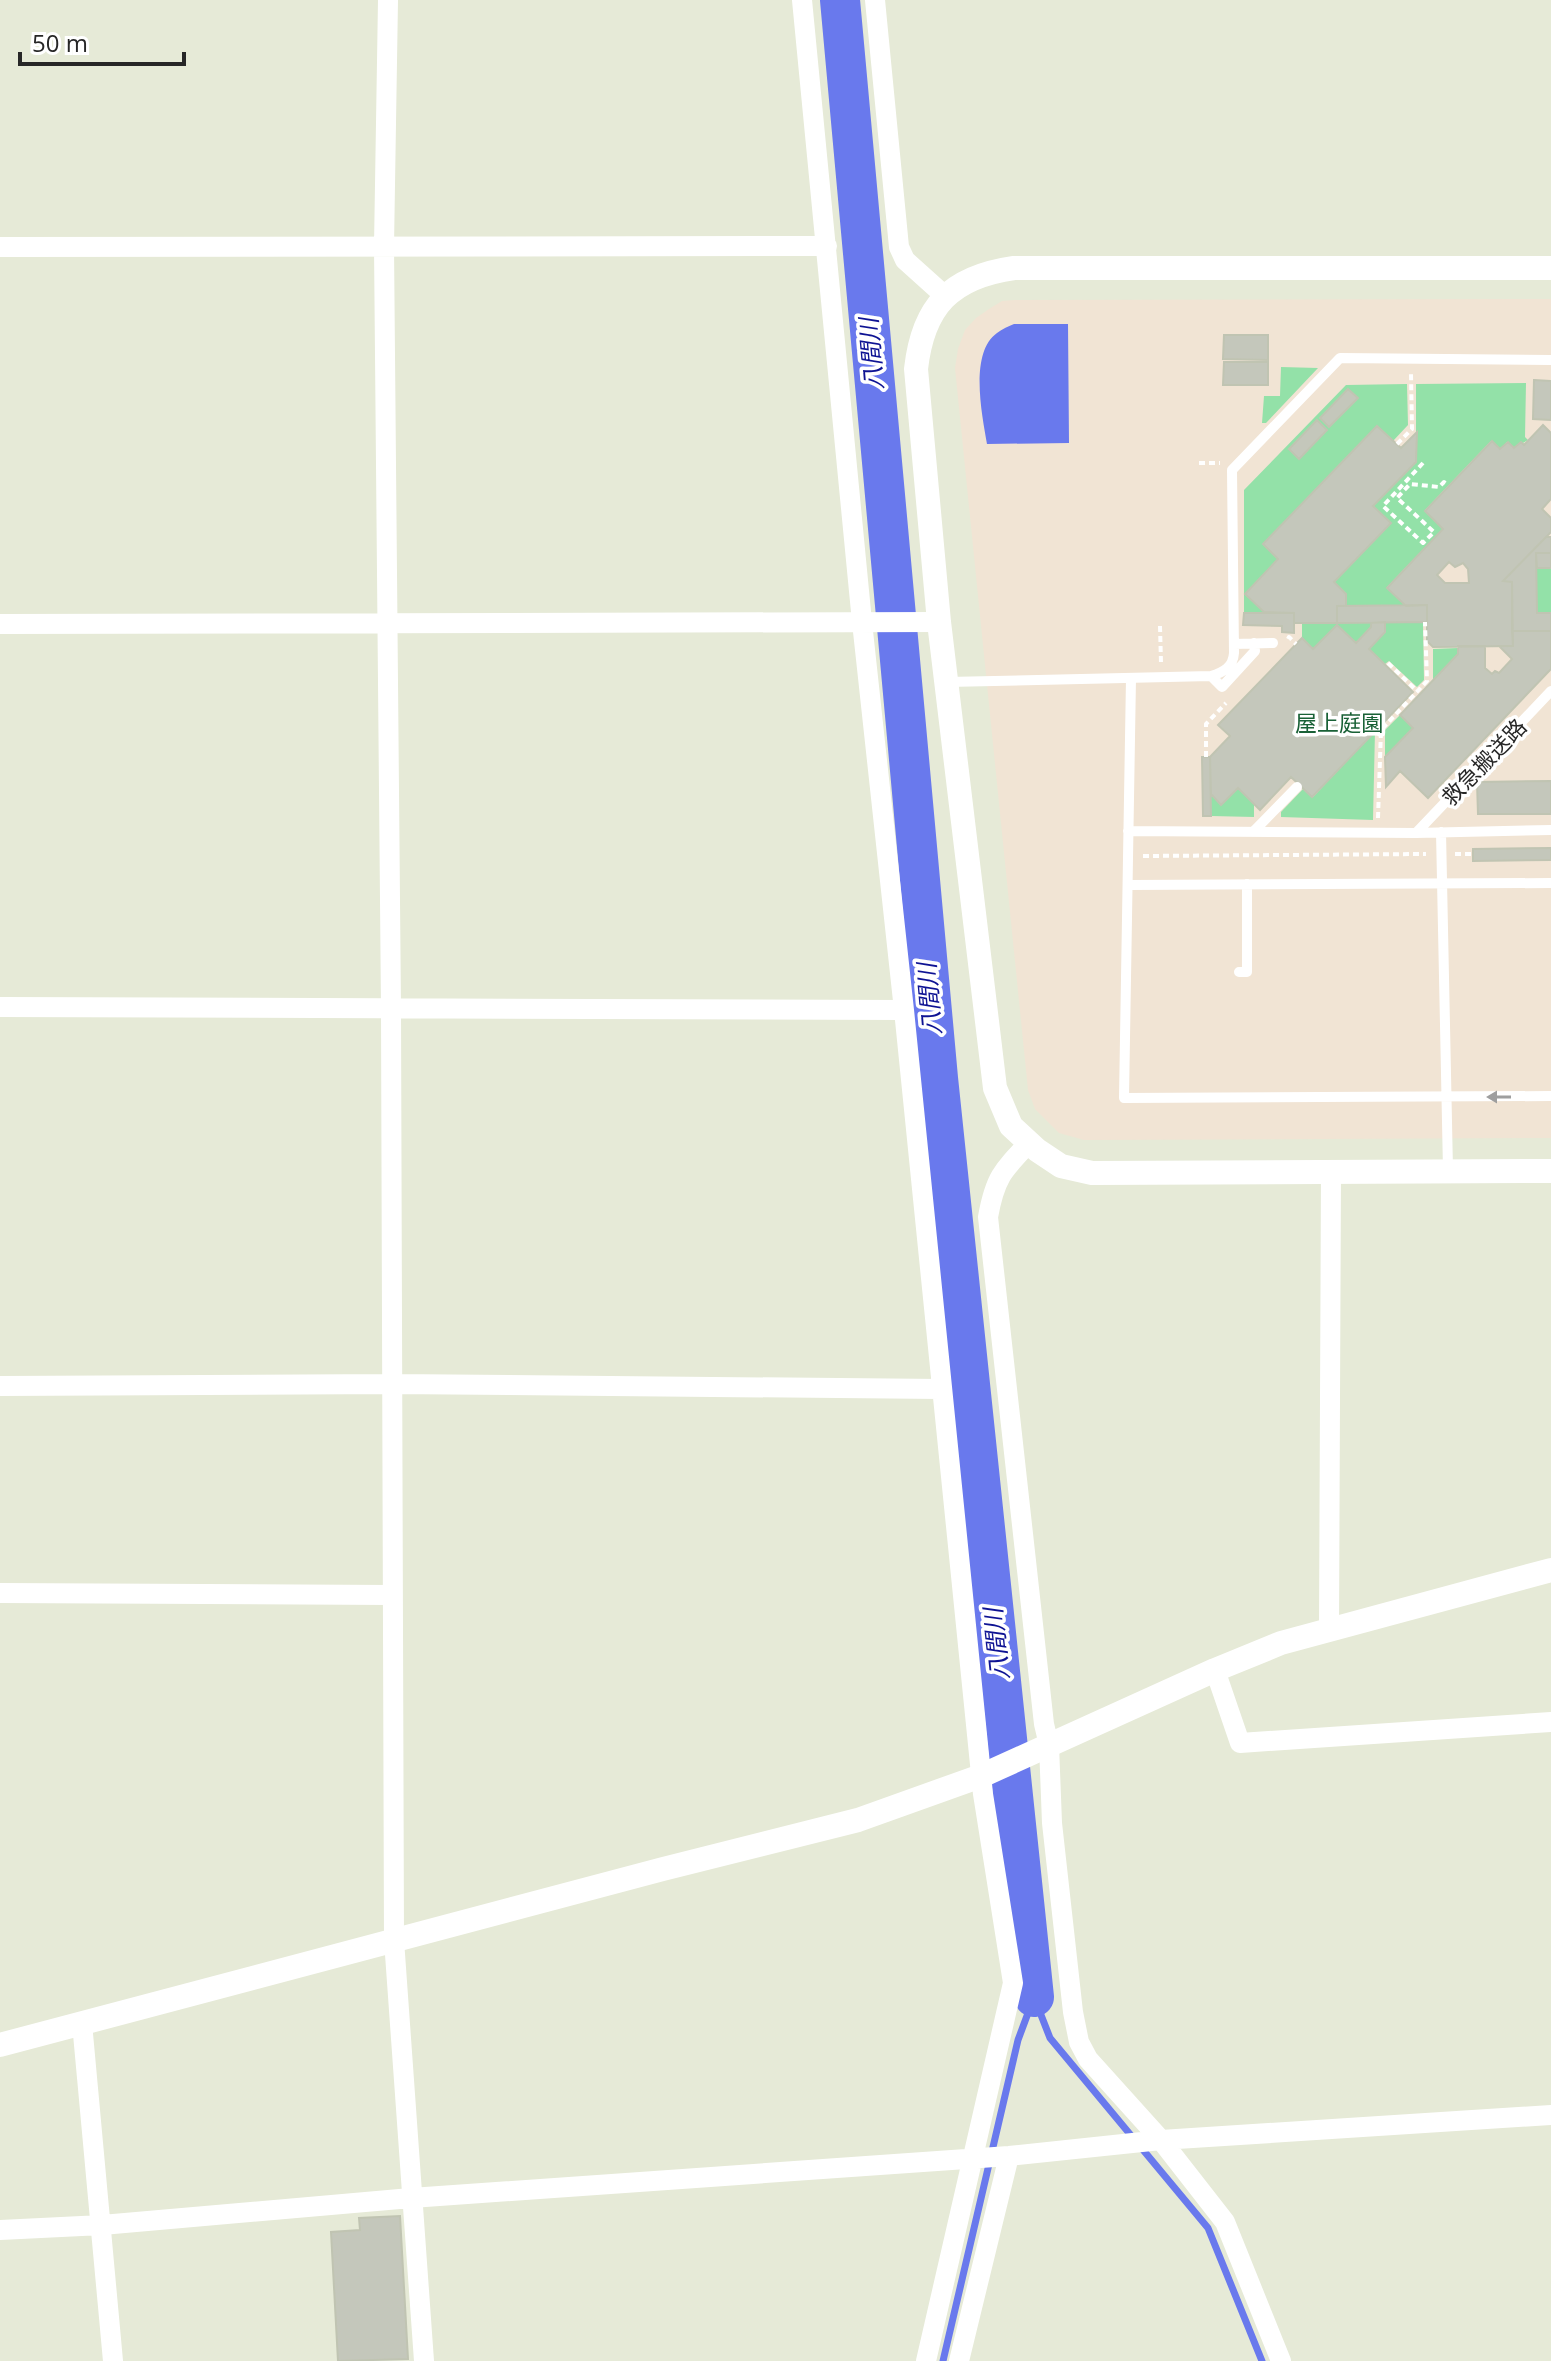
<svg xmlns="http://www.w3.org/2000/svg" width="1551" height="2361" viewBox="0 0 1551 2361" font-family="'Open Sans','Noto Sans JP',sans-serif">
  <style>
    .medical { fill: #f1e4d4 }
    .green { fill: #93e1a8 }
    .water { fill: #6979ed }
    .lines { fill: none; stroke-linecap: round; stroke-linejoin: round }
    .stream { stroke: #6979ed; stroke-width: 7 }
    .river { stroke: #6979ed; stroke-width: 40 }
    .building { fill: #c4c7bb; stroke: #c0c4b2; stroke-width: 2; fill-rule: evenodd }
    .path { stroke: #fff; stroke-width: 4; stroke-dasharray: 6 4; stroke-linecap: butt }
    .service { stroke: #fff; stroke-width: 10 }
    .minor { stroke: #fff; stroke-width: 20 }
    .tertiary { stroke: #fff; stroke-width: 24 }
    .oneway { fill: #9e9e9e }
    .labels { text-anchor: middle; stroke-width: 7; stroke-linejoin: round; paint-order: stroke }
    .park-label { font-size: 22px; fill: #196136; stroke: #fff }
    .street-label { font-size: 22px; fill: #272727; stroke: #fff }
    .water-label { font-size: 24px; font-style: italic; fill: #0e1393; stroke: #fff }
  </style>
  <rect width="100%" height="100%" fill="#e6ead7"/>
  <path class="medical" d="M1551,299V1138L1084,1140L1059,1133L1035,1109L1028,1090L955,368L958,349L965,330L976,318L989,309L1002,301L1014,300Z"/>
  <path class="green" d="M1281,367L1318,368L1266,423H1262L1264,396H1280Z
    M1526,383L1525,437L1528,440L1514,448L1507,442L1500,449L1491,441L1425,510L1443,529L1387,587L1406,606H1346V594L1334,582L1390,523L1373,506L1416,462V384Z
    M1407,384L1408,425L1393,441L1377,426L1263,544L1278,559L1245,594L1264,612L1244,613V490L1346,385Z
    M1537,568H1551V613H1537Z
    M1385,622H1423L1424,680L1417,687L1389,661L1385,664L1369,649L1385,632Z
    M1302,623H1371V627L1356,643L1337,625L1313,649L1302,638Z
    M1458,648V654L1433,680V649Z
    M1400,715L1413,728L1385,757V730Z
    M1375,731L1373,820L1281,817V812L1303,789L1313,797Z
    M1238,788L1254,804V817L1211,816V794L1222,804Z"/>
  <path class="water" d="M1014,324H1068L1069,443L987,444C982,415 969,353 997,333C1002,329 1009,326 1014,324Z"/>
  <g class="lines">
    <path class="stream" d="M1034,1997L1050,2038L1208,2228L1262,2361
      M943,2361L1018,2040L1034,1997"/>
    <path class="river" d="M840,0L938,1078L1034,1997"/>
  </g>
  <path class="building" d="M1224,335H1268V360L1223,359Z
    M1224,362H1268V385H1223Z
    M1534,380L1551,381V420L1533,419Z
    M1348,389L1358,398L1329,427L1320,418Z
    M1317,420L1327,430L1299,459L1289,449Z
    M1543,425L1551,433V499L1542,509L1551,518V532L1503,581L1512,582L1513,646L1433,647L1427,641V605L1406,606L1387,588L1443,529L1425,511L1492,441L1500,449L1508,442L1514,448L1521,442L1524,445ZM1449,562L1455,567L1463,563L1468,569L1469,583H1445L1437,575Z
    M1377,426L1401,448L1417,432L1416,462L1373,506L1391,523L1334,582L1346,594V606H1337V623H1294V613L1264,612L1245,594L1278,559L1263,544Z
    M1546,537H1551V553H1536L1537,613H1551V631H1512V582L1503,581Z
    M1536,553H1551V568H1537Z
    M1427,605V622L1337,623V606Z
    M1244,613H1294V633L1282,632V626L1243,625Z
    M1385,622V632L1369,649L1413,692L1312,797L1291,777L1260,810L1238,788L1221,805L1211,794L1210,757L1230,736L1218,725L1302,638L1313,649L1337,625L1356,643L1371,627V623Z
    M1512,631H1551V669L1428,798L1400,771L1386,787L1385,757L1413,728L1400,715L1458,654V646H1485V668L1492,674L1495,671L1499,673L1512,659L1499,646H1513Z
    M1202,757H1210L1211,816H1203Z
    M1551,781V814H1478L1477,782Z
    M1551,848V860L1473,861V849Z
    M400,2216L408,2359L338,2361L331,2232L360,2230L359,2218Z"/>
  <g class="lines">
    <path class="path" d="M1397,444L1412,429L1411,373
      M1199,463H1220
      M1423,463L1383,506L1423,543L1434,532L1397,498L1410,484L1439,487L1444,482L1448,486
      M1160,626L1161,663
      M1288,639L1289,637L1296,644
      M1388,663L1417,691
      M1206,757V724L1226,703
      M1378,818L1381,730L1427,681L1425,622
      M1455,854H1472
      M1143,856L1426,854"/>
    <path class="service" d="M1234,644L1273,643
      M1211,676L1222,687L1255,651L1254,643
      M1131,678L1124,1098L1551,1096
      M947,682L1211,676C1224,672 1233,667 1234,653L1232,470L1340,358L1551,360
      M1255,830L1297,787
      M1128,831L1416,833L1551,830
      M1441,832L1448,1170
      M1416,833L1551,691
      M1128,885L1551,883
      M1239,972H1247V884"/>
    <path class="minor" d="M388,0L384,246L391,1009L394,1940L424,2361
      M802,0L862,622L904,1010L983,1794L1013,1983L926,2361
      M875,0L899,247L905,260L945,296
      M0,247L827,246
      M0,624L939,622
      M0,1007L904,1010
      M1029,1143C1002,1171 995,1178 988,1217L1044,1724L1049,1745L1052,1823L1073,2012L1079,2042L1088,2059L1161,2140L1225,2222L1281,2361
      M0,1386L393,1384L941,1389
      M0,1593L392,1595
      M1329,1631L1331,1171
      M1215,1670L1240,1743L1551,1722
      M82,2023L113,2361
      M0,2230L102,2225L411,2198L1009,2156L1161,2140L1551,2115
      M959,2361L1009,2156"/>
    <path class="tertiary" d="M1551,268H1014C951,277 923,306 916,369L939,622L995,1088L1011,1126L1037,1150L1061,1166L1092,1173L1551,1171
      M0,2045L663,1869L858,1820L981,1776L1215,1670L1281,1643L1551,1570"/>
  </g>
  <defs><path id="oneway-solid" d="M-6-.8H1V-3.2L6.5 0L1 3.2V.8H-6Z" transform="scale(2)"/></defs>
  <use class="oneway" href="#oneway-solid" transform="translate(1499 1097) rotate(180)"/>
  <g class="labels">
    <g class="park-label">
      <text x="1339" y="731">屋上庭園</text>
    </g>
    <g class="street-label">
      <text transform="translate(1484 762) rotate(-46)" y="8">救急搬送路</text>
    </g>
    <g class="water-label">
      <text transform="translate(872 354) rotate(-95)" y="8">八間川</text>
      <text transform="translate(930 999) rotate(-95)" y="8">八間川</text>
      <text transform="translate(997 1644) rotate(-96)" y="8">八間川</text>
    </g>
  </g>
  <path d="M20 52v12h164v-12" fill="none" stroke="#272727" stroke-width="4"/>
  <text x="32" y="52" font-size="24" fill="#272727" stroke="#ffffff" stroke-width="6" paint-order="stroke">50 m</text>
</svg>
